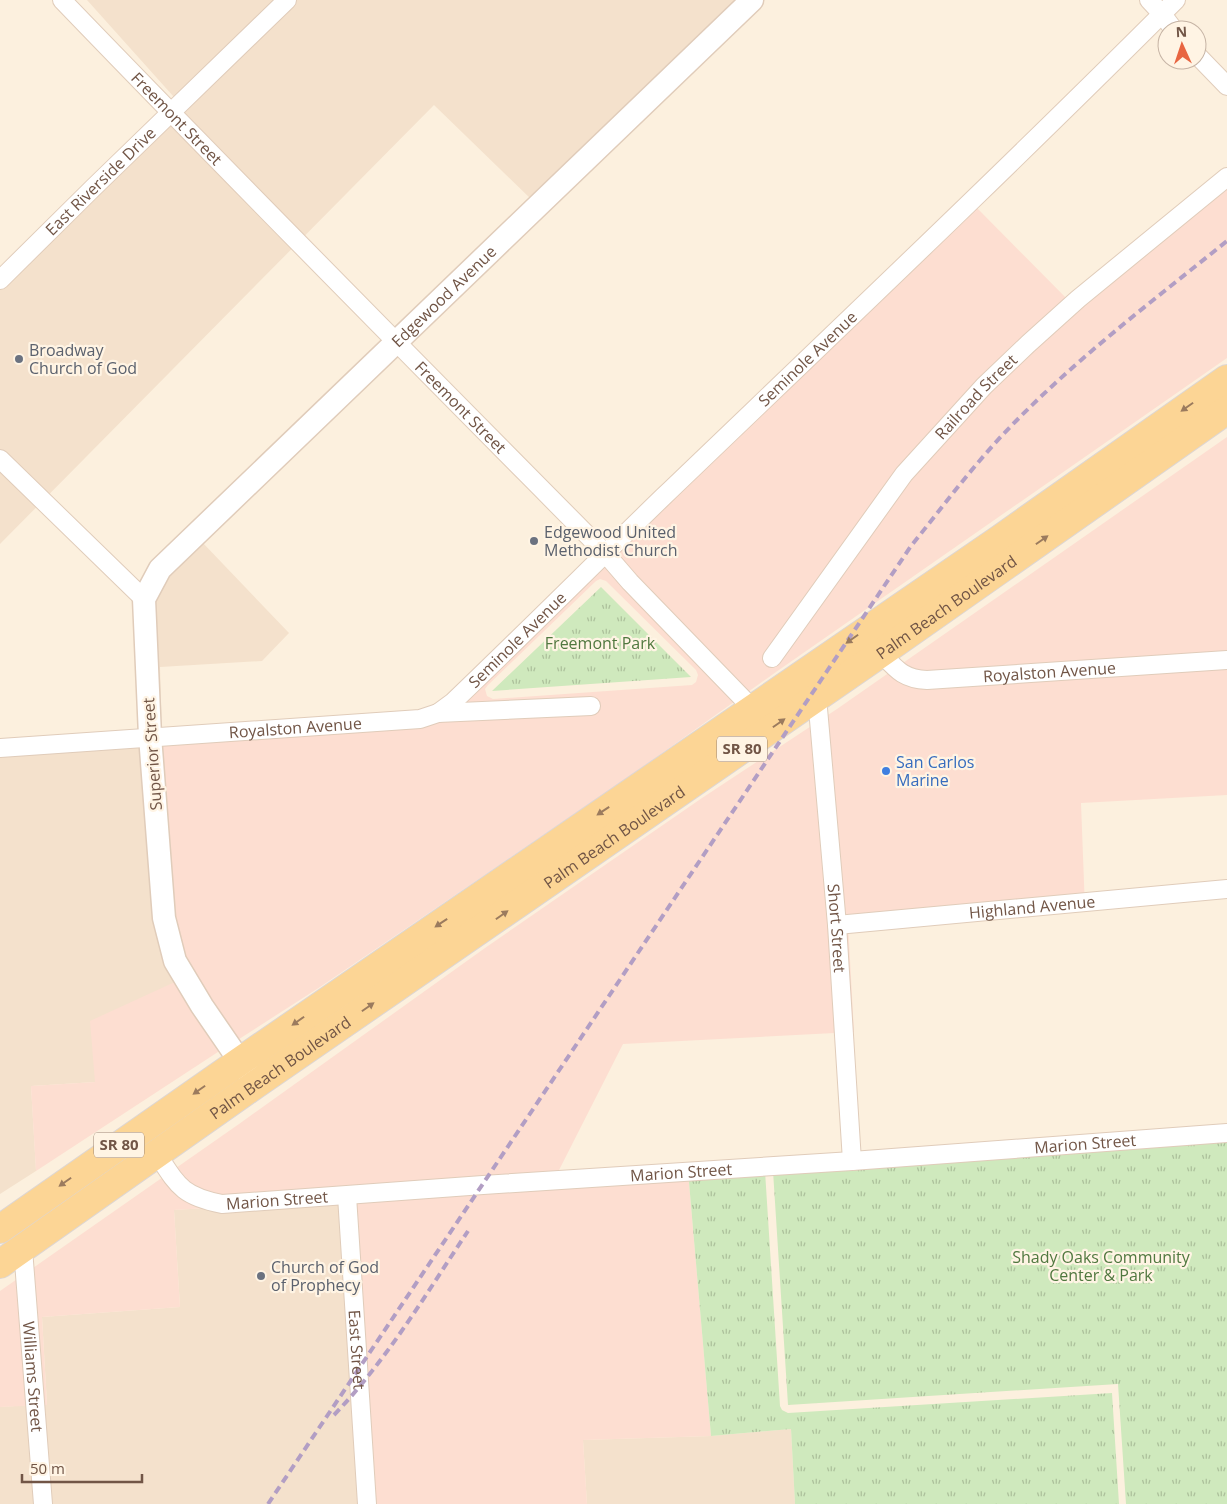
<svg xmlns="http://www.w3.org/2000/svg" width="1227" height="1504" viewBox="0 0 1227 1504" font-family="'Open Sans',sans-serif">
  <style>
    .residential { fill: #f4e1cc }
    .commercial { fill: #fdded1; fill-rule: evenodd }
    .park { fill: url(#park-tufts) }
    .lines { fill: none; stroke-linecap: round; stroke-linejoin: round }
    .minor-casing { stroke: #e0ccba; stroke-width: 20 }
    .tertiary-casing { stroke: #e0ccba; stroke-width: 25 }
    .primary-casing { stroke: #ddd6d3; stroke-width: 30 }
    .minor { stroke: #fff; stroke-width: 18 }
    .tertiary { stroke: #fff; stroke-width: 22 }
    .primary { stroke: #fcd595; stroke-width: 28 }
    .rail { stroke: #b29ec4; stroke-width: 4; stroke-dasharray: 8 5; stroke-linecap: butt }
    .oneway { fill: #9b7b5e }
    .worship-dot { fill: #6b7280; stroke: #fff4e4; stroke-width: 2 }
    .shop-dot { fill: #3f7fe0; stroke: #fff4e4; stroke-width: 2 }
    .labels { text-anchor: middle; stroke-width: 4.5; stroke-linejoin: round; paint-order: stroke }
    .shield { fill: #fff4e4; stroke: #9c8575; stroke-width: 1 }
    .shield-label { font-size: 15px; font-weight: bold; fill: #715546 }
    .street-label { font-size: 16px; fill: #715546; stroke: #fff4e4 }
    .worship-label { font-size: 16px; fill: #5b616d; stroke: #fff4e4; text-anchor: start }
    .park-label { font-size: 16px; fill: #50783f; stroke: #fff4e4 }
    .shop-label { font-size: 16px; fill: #366cbe; stroke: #fff4e4; text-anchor: start }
  </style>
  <defs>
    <pattern id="park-tufts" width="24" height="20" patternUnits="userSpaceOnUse" patternTransform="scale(1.25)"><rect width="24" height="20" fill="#cfe9bd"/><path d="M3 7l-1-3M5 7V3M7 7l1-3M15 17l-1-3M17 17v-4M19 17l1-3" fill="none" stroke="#acc09b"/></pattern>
  </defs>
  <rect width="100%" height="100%" fill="#fcf0de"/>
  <path class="residential" d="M87,0H739L532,200L434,105L0,544V282L182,106Z
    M202,542L289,633L262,661L160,667L162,741H159L152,601L167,576Z
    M142,742L177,981L95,1082L31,1086L36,1171L0,1194V751Z
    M356,1199L374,1504H0V1407L47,1404L42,1317L180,1307L174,1210Z
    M791,1429L795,1504H587L583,1440L711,1436Z"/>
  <path class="commercial" d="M1227,182V358L776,672L630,776L320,987L236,1041L209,1000L179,946L169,878L162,741L451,709L976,207L1076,308ZM600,579L606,581L696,670L698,675L696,682L692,685L493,699L487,696L485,689L488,685L596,581Z
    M1227,437V795L1081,803L1085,909L848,923L854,1032L623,1044L555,1178L688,1171L711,1436L583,1440L587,1504H374L356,1199L174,1210L180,1307L42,1317L47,1405L0,1407V1291L239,1124L485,948L702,798L837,709Z
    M177,981L221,1050L36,1171L31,1086L95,1082L90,1021Z"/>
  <path class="park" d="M601,587L691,677L492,691Z
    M1227,1139V1504H1126L1118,1384L788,1405L773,1171Z
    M688,1171H765L780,1406L782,1410L788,1413L1112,1393L1119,1504H795L791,1429L711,1436Z"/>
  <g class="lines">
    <g class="minor-casing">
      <g id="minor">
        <path id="s1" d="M62,0C241,186 423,369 605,553L630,582L753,709"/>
        <path d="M1149,0L1162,14L1174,30"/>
        <path d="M1197,55L1227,86"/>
        <path id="s2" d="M0,280L94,187L287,0"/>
        <path d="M0,459L144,599"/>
        <path id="s3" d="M881,653C896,669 903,679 927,680L1227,660"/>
        <path id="s4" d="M772,658L904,474L984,386L1028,344L1078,299L1227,177"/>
        <path id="s5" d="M817,697L837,925L852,1161"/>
        <path id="s6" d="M438,713L453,702C524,634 593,565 663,497C835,332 1008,168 1176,0"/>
        <path id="s7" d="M0,748L420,719L438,713L591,706"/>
        <path id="s8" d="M837,925L1227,889"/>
        <path id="s9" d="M157,1154C178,1186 182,1196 222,1204L483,1185L852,1161L1227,1133"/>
        <path id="s10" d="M347,1196L367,1504"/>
        <path id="s11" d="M23,1249L43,1504"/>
      </g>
    </g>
    <g class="tertiary-casing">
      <g id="tertiary">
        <path id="s12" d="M250,1076L202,1006L175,961L164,918L150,736L144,599L160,569L752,0"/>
      </g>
    </g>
    <g class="primary-casing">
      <g id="primary">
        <path d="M0,1229L239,1062L1000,539L1227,379"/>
        <path id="s13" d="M0,1264L256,1084L881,653L1227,410"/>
      </g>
    </g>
    <use href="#minor" class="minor"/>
    <use href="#tertiary" class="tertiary"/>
    <use href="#primary" class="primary"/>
    <path class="rail" d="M334,1415C387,1360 426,1294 468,1231
      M268,1504L911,546C945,504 977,460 1016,421C1081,355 1155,299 1227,241"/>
  </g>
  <defs><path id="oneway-solid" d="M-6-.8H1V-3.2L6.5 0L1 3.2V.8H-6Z" transform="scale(1.25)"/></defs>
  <g class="oneway">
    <use href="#oneway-solid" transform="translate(1187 407) rotate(145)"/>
    <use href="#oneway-solid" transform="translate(1042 540) rotate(-35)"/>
    <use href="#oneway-solid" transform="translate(852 639) rotate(145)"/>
    <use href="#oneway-solid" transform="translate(779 723) rotate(-35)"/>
    <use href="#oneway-solid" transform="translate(603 811) rotate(146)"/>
    <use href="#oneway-solid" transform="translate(502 915) rotate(-35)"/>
    <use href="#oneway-solid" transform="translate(441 923) rotate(146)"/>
    <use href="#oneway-solid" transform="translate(368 1007) rotate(-35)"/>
    <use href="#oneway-solid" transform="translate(298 1021) rotate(145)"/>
    <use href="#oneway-solid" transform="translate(199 1090) rotate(145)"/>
    <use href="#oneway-solid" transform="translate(65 1182) rotate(145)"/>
  </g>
  <g class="worship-dot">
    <circle cx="19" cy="359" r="5"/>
    <circle cx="534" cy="541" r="5"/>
    <circle cx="261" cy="1276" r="5"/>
  </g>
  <circle class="shop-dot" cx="886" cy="771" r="5"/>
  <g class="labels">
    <g class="shield">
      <rect x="717" y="736.5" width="50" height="25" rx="4"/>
      <rect x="94" y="1132.5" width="50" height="25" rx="4"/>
    </g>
    <g class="shield-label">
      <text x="742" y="754">SR 80</text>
      <text x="119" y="1150">SR 80</text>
    </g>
    <g class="street-label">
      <text dy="6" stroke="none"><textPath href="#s1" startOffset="165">Freemont Street</textPath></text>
      <text dy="6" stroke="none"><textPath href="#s2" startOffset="141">East Riverside Drive</textPath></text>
      <text dy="6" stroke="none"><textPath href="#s12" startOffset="929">Edgewood Avenue</textPath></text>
      <text dy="6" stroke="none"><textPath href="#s6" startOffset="512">Seminole Avenue</textPath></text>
      <text dy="6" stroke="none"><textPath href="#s4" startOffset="332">Railroad Street</textPath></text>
      <text dy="6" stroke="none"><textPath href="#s1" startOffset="570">Freemont Street</textPath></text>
      <text dy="6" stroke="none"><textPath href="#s13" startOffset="1152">Palm Beach Boulevard</textPath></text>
      <text dy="6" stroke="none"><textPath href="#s6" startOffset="108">Seminole Avenue</textPath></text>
      <text dy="6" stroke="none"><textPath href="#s3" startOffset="178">Royalston Avenue</textPath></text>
      <text dy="6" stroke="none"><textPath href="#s7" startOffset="296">Royalston Avenue</textPath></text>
      <text transform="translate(152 754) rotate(-94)" y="6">Superior Street</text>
      <text dy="6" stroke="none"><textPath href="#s13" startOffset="748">Palm Beach Boulevard</textPath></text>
      <text dy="6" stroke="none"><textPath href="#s8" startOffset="196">Highland Avenue</textPath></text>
      <text dy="6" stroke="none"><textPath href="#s5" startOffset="232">Short Street</textPath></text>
      <text dy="6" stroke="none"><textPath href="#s13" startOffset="342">Palm Beach Boulevard</textPath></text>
      <text dy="6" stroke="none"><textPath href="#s9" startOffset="951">Marion Street</textPath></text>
      <text dy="6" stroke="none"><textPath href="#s9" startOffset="546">Marion Street</textPath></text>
      <text dy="6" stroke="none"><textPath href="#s9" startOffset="141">Marion Street</textPath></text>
      <text dy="6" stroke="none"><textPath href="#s10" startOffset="154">East Street</textPath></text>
      <text dy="6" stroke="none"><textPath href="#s11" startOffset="128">Williams Street</textPath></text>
    </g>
    <g class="worship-label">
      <text x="29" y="356">Broadway<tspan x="29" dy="18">Church of God</tspan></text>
      <text x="544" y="538">Edgewood United<tspan x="544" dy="18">Methodist Church</tspan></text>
      <text x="271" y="1273">Church of God<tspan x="271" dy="18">of Prophecy</tspan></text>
    </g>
    <g class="park-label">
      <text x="600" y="649">Freemont Park</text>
      <text x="1101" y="1263">Shady Oaks Community<tspan x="1101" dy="18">Center &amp; Park</tspan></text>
    </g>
    <g class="shop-label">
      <text x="896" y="768">San Carlos<tspan x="896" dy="18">Marine</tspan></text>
    </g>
  </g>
  <g transform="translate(1182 45) rotate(357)"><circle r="24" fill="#fff4e4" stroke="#c6b4a5"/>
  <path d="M0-4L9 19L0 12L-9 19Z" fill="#e86541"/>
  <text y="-8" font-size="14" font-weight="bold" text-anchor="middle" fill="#715546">N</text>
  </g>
  <path d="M22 1474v8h120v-8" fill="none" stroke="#715546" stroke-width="2.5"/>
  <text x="30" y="1474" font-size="15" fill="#715546" stroke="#fff4e4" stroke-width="4" paint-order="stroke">50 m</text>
</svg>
